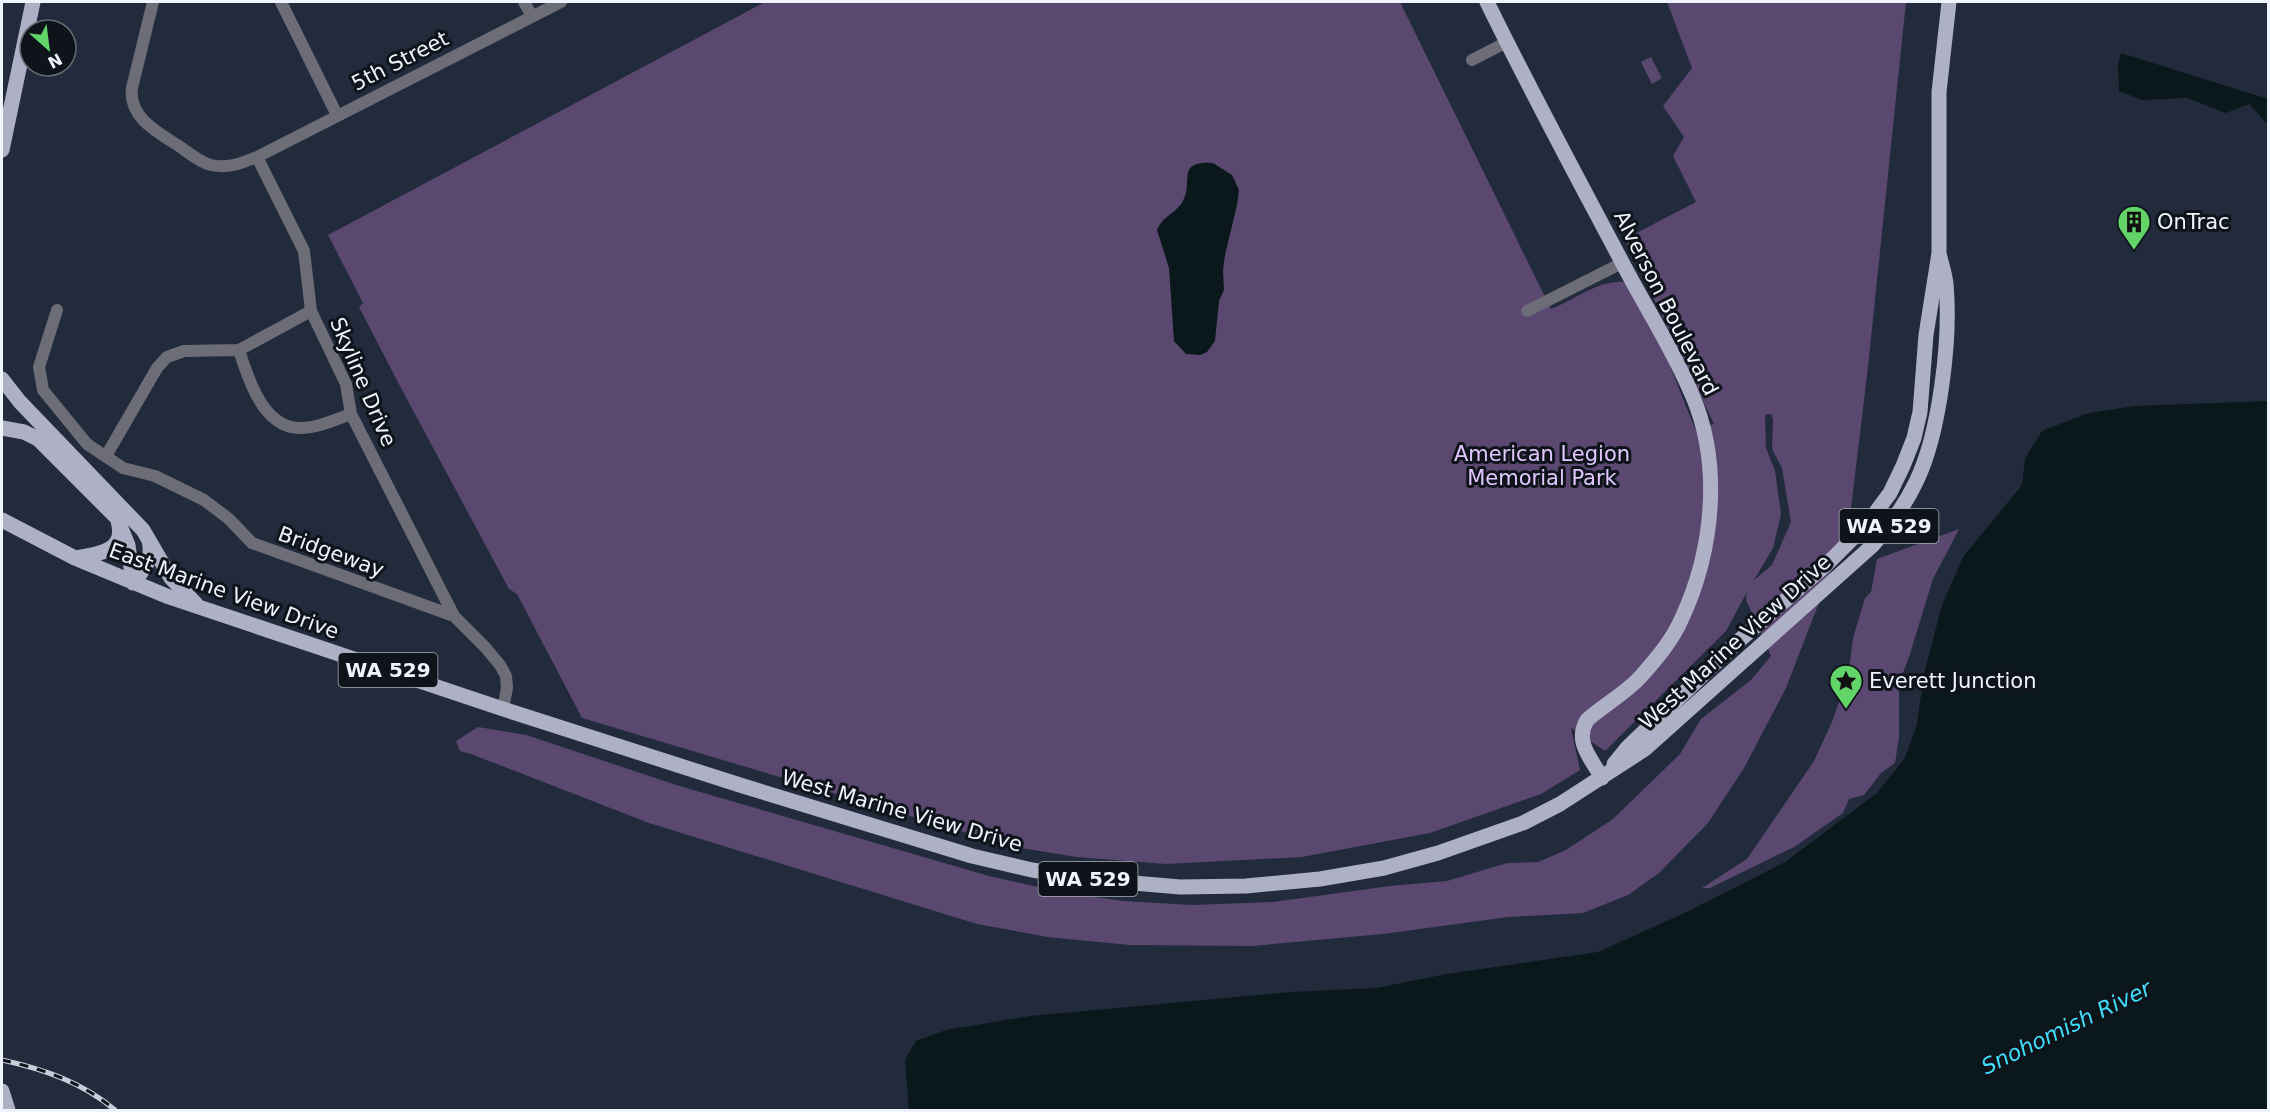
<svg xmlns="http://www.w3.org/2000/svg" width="2270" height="1112" viewBox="0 0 2270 1112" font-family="'DejaVu Sans',sans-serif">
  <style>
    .green { fill: #5b4870; fill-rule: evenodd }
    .water { fill: #0a181b }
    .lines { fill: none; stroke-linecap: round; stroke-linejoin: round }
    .minor { stroke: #6d6d78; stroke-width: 12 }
    .major { stroke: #aeb0c5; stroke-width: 15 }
    .rail-casing { stroke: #c7cdd9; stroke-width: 5 }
    .rail { stroke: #0f141b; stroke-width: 3; stroke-dasharray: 9; stroke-linecap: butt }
    .labels { text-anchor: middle; stroke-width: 6; stroke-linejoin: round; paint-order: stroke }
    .shield { fill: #0f141b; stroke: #abb0b9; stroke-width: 1.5 }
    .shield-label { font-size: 20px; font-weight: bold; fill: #eef3fd }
    .street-label { font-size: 21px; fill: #eef3fd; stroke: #0f141b }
    .poi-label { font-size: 21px; fill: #eef3fd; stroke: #0f141b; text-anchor: start }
    .park-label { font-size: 21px; fill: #e1c7fe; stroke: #0f141b }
    .water-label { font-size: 22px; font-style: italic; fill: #40defc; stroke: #0f141b }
  </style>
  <rect width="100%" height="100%" fill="#212b3c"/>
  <path class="green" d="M765,2H1400L1551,309C1575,300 1598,280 1625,282L1668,361L1695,429L1714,424L1625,239L1696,202L1673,156L1684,137L1663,106L1692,68L1667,2H1906L1868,367L1849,525L1786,688L1744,768L1708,823L1659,873L1628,895L1583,913L1508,917L1383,934L1252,946L1130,945L1047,937L977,924L649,823L471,754L460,751L456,741L478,727L526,735L676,785L989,876L1060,892L1123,901L1192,905L1273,902L1390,886L1447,881L1507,863L1538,862L1566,850L1613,819L1680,754L1701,719L1751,680L1771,656L1746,600L1747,592L1726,631L1605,751L1571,728L1580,770L1541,794L1430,833L1302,857L1166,864L1077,857L1014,847L582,718L517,594L509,589L401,388L359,307L363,303L328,235ZM1771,414L1773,420L1772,449L1782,468L1791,522L1772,565L1754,580L1773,548L1781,514L1775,471L1766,448L1765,415Z
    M1651,57L1662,78L1652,84L1641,62Z
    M1959,529L1933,579L1909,657L1899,683V737L1895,763L1881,773L1864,795L1849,799L1843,813L1794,847L1710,888H1702L1747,859L1814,761L1832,722L1843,691L1850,662L1853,638L1865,598L1871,592L1877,559Z"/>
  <path class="water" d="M2121,53L2268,99V125L2249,104L2226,113L2187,98L2142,100L2119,91L2118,64Z
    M1213,163L1232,175L1239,190L1237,205L1225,255L1223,270L1224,290L1219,301L1215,341L1207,352L1200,355L1186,354L1174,341L1169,268L1157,230C1162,217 1174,214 1182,203C1195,182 1174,161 1213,163Z
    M2268,401V1110H909L905,1060L916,1041L946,1030L1030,1016L1291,992L1376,988L1447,974L1598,952L1689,911L1785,862L1877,793L1905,758L1917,724L1924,674L1942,605L1963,557L2022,485L2025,458L2042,431L2088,413L2135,406Z"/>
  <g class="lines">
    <path class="minor" d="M153,2L132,88C128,117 157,132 179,146C189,153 199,162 211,165C227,169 242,163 257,157L561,2
      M281,2L337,115
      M524,2L532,16
      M1472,60L1507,42
      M257,157L304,251L311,311L346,384L351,414L454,616
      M57,310L39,367L43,390L87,444L123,468L155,476L204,500L229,519L252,543L454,616L485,647L500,665L506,676L507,688L503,709
      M1527,311L1622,263
      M239,350C248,378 262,425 297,428C316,429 334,420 351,414
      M106,456L157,368L167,357L184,351L239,350L311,311"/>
    <path class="major" d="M1487,2C1530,90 1577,177 1623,264C1646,308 1674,351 1693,397C1722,466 1713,551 1682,618C1673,639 1658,657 1643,674C1628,692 1605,704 1587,720C1574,742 1591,758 1602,778
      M2,150L33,2
      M2,379L20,402L143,530L171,578L196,604
      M2,428L24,432L38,439L117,518L128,545L133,583
      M2,520L75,558L169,597L503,709L743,786L972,856L1032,870L1099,880L1180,887L1246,886L1320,879L1384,868L1438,853L1523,823L1560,804L1645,749L1872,546C1890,526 1905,505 1916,482C1940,433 1951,338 1946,284C1945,273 1941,263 1939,253
      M75,558C97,555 127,551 118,521
      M133,583C143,570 154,559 149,541
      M1614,764L1627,748L1734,645L1828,563L1867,524L1890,493L1903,466L1914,438L1920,412L1926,335L1939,253V92L1949,2
      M2,1091L8,1110"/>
    <g class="rail-casing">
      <path id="rail" d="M2,1060C43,1069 82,1082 115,1110"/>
    </g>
    <use href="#rail" class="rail"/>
  </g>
  <defs>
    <g id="building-pin" transform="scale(1.725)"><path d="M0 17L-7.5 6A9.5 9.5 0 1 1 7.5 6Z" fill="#63d468" stroke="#0f141b"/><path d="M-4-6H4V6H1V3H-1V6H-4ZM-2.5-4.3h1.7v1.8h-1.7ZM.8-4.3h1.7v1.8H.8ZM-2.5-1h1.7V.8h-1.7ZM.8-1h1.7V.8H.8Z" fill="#111"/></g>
    <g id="sight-pin" transform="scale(1.725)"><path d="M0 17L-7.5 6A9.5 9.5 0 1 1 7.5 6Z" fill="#63d468" stroke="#0f141b"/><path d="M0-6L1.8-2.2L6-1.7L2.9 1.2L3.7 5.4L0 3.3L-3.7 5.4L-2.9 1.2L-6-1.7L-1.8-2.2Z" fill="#111"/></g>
  </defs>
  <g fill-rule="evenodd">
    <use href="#building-pin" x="2134" y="222"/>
    <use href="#sight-pin" x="1846" y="681"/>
  </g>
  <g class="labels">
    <g class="shield">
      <rect x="1839.5" y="509" width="99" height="34" rx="4.5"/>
      <rect x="338.5" y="653" width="99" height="34" rx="4.5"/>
      <rect x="1038.5" y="862" width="99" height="34" rx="4.5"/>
    </g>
    <g class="shield-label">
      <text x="1889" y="533">WA 529</text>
      <text x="388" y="677">WA 529</text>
      <text x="1088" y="886">WA 529</text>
    </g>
    <g class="street-label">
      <text transform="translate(400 61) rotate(-27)" y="7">5th Street</text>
      <text transform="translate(1666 303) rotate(63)" y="7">Alverson Boulevard</text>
      <text transform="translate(363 382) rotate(67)" y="7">Skyline Drive</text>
      <text transform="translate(331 552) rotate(20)" y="7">Bridgeway</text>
      <text transform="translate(224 591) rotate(20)" y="7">East Marine View Drive</text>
      <text transform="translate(1735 642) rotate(-42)" y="7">West Marine View Drive</text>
      <text transform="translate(902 811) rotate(16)" y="7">West Marine View Drive</text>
    </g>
    <g class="poi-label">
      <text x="2157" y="229">OnTrac</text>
      <text x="1869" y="688">Everett Junction</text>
    </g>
    <g class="park-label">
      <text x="1542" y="461">American Legion<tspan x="1542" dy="24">Memorial Park</tspan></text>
    </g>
    <g class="water-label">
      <text transform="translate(2066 1027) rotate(-26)" y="8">Snohomish River</text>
    </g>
  </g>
  <rect width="2270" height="1112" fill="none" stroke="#eef3fd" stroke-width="6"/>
  <g transform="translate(48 48) rotate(152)"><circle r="28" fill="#0f141b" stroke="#686d75" stroke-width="1.5"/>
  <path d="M0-4.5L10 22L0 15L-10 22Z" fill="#63d468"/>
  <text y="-9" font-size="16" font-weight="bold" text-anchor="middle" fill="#eef3fd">N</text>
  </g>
</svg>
